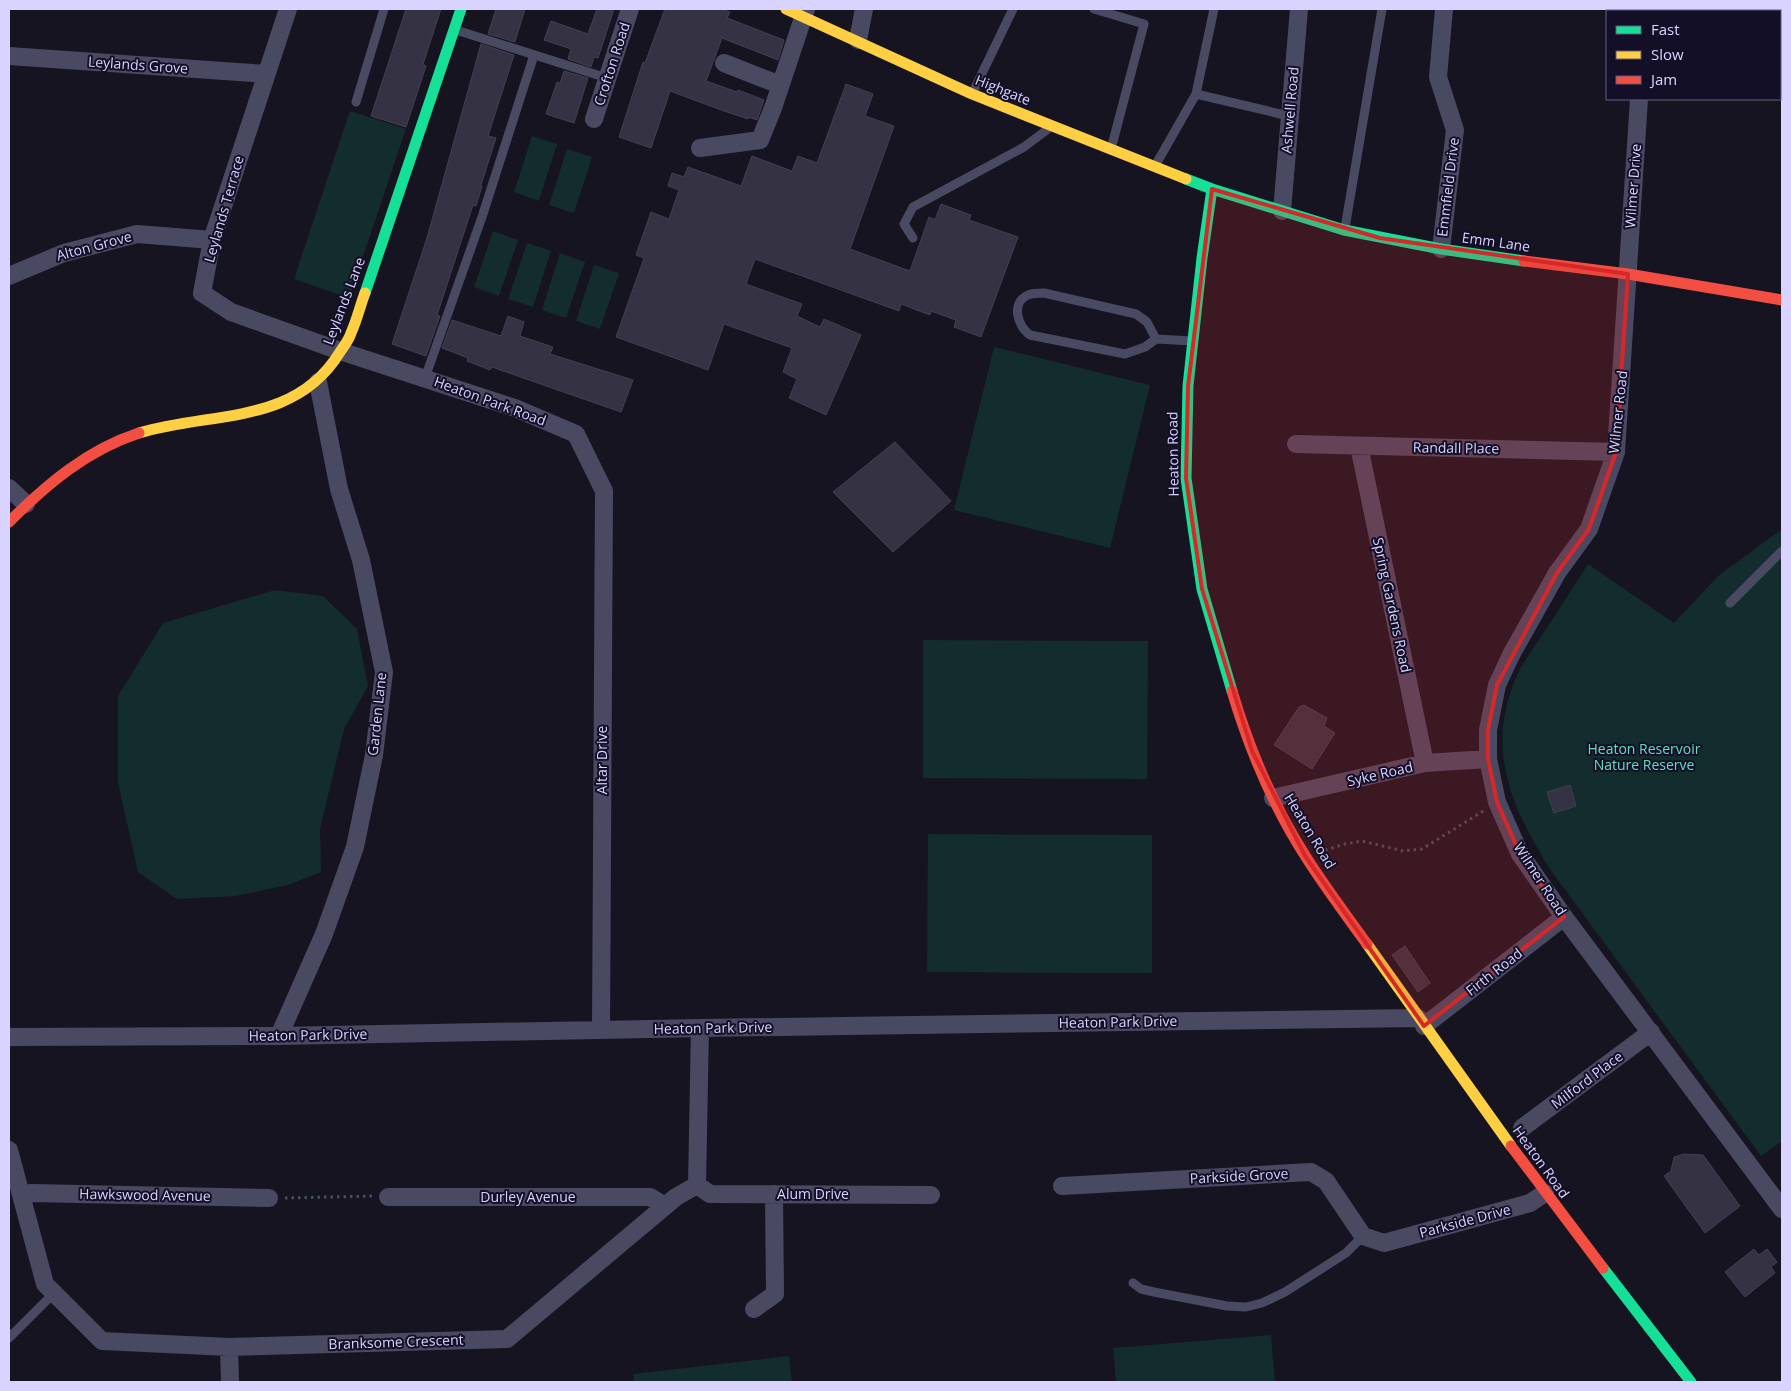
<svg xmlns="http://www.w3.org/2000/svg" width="1791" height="1391" viewBox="0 0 1791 1391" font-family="'Open Sans',sans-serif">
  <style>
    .green { fill: #132c2d }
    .building { fill: #343243; stroke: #433f54 }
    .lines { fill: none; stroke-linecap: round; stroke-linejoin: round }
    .path { stroke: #44505f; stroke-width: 3; stroke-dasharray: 2.5 4; stroke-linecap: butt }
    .lane { stroke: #4a4962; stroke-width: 9 }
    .street { stroke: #4a4962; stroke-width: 18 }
    .fast { stroke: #16e098; stroke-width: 11 }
    .slow { stroke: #ffcf43; stroke-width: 11 }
    .jam { stroke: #f24e42; stroke-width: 11 }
    .marked { fill: #d62828; fill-opacity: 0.2; stroke: #d62828; stroke-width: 4; stroke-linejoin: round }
    .labels { text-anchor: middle; stroke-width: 4; stroke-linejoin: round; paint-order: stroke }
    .street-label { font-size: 14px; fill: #d9d4ff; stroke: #130f26 }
    .park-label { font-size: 14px; fill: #5fe0c0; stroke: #130f26 }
  </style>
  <rect width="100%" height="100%" fill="#161421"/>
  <path class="green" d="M350,111L406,129L349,298L294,279Z
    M532,136L557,144L539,201L514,192Z
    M567,149L592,157L574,213L549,205Z
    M493,231L518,240L499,296L474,287Z
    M527,243L551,251L533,307L508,299Z
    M560,253L585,262L566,318L542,310Z
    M594,265L619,273L600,329L576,321Z
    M994,347L1150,385L1110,548L954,510Z
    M1782,529V1141L1761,1156L1552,872C1510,807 1483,744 1520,669C1527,657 1535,646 1543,634C1558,611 1573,587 1588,564L1674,623L1718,576Z
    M275,590L323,596L357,629L368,686L344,729L320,829L321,872L288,885L236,896L177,899L138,872L118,783V696L163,623Z
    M923,640L1148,641L1147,779L923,778Z
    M928,834L1152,835V973L927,972Z
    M1271,1335L1275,1382H1116L1113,1348Z
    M789,1356L792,1382H634L633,1374Z"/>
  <path class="building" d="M406,9H441L423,64L426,66L406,127L371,116Z
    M496,9H525L515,42L488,34Z
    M597,9H614L598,58L594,57L591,67L568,59L571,49L544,40L551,21L588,34Z
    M665,9H721L730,12L727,18L784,40L778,60L722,38L706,81L737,92L738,90L764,100L757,120L748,117V119L724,111L670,91L651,148L619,137L643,62L645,63Z
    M481,44L514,55L488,136L496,138L481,185L482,186L476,206L473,205L442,300L437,315L440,316L426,356L392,344L427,238Z
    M564,71L588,78L574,123L546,114L557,82L560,83Z
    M846,84L873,94L865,116L894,126L850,249L910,271L929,217L935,220L941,204L971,215L969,220L1018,237L981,337L954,327L956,320L931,311L930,315L901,304L899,311L755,259L746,284L802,304L797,316L820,327L824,319L861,335L826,415L789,398L797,379L783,372L792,348L724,324L708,370L616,337L644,258L636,255L651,212L669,219L679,190L668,186L672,173L684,177L688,167L741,186L752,156L792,171L798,156L817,163Z
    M508,316L524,322L520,336L553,347L550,354L633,380L621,412L506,372L492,367L490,370L467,361L468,358L442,348L452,320L501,336Z
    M895,442L951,501L893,552L833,492Z
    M1304,705L1327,718L1324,726L1335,733L1312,769L1274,745L1299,707Z
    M1570,785L1576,806L1554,813L1547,792Z
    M1405,946L1430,983L1418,992L1392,955Z
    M1684,1154L1703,1155L1740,1206L1705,1233L1664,1176L1671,1171L1674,1157Z
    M1754,1249L1759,1255L1767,1249L1777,1262L1771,1267L1775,1273L1745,1297L1725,1272Z"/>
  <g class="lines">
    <path class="path" d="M1325,850L1345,844L1362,841L1403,851L1422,849L1485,810
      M285,1198L374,1196"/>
    <path class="lane" d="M1094,9L1144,24L1111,149
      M456,30L607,78
      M973,92L1013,9
      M1196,94L1289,116
      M356,102L384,9
      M1155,166L1196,94L1214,9
      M1345,228L1382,9
      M913,238L904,224L913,207L1024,147L1048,129
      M1156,339L1147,322L1136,314L1044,293C1039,293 1033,293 1028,295C1010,303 1018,326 1030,335L1125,354L1145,347L1156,339L1192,341
      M425,378L482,217L534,55
      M1730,603L1782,551
      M1133,1283L1141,1289L1154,1292L1227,1306L1246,1307L1262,1303L1285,1292L1346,1253L1363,1236
      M9,1338L54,1293"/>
    <path class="street" d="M288,9L212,240L202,293L231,312L343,352L515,408L576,434L604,491L601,1030
      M1644,11V9
      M858,40L864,9
      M9,56L266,74
      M724,63L780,85
      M1639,99L1616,452L1589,529L1557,573L1511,655L1497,685L1488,730V759L1497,802L1520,854L1564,917L1782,1209
      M594,119L630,9
      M700,148L760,140L773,108L806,9
      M1282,211L1299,9
      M1441,249L1455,130L1438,77L1444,9
      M9,276L64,253L137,234L212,240
      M1296,444L1616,452
      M1359,446L1425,763
      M9,488L26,504
      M1273,798L1425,763L1488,759
      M1424,1026L1564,917
      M279,1036L324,934L355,847L374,755L384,672L361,560L339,489L318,382
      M9,1037L279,1036L700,1028L1418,1018
      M1522,1128L1651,1032
      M9,1150L45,1284L102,1341L229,1347L507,1339L676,1197L697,1185L700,1028
      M697,1185L710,1194L931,1195
      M1062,1186L1311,1172L1326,1181L1363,1236L1384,1243L1530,1203L1545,1193
      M21,1194L32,1193L269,1198
      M388,1197H650L665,1206
      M754,1309L775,1294L774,1194
      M229,1347L230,1382"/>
    <path class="fast" d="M1186,179L1212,189L1344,230L1441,249L1524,261
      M1212,189L1202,258L1188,386L1186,478L1202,589L1232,691
      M365,293L461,9
      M1603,1268L1691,1382"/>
    <path class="slow" d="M786,9L972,94L1186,179
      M139,433C211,411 295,426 340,352C344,346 349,340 351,333C357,320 360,306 365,293
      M1367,944L1511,1146"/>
    <path class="jam" d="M1524,261L1628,274L1782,300
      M9,522C47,484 87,450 139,433
      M1232,691C1249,748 1273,806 1306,857C1325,887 1346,915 1367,944
      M1511,1146L1603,1268"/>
  </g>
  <path class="marked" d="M1212,189L1380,238L1628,274L1616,452L1589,529L1557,573L1497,685L1488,730V759L1497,802L1520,854L1564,917L1424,1026L1305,856L1252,751L1202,589L1186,478L1188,386Z"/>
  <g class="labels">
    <g class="street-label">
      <text transform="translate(612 64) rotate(-72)" y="5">Crofton Road</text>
      <text transform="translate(138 65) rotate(4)" y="5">Leylands Grove</text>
      <text transform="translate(1003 90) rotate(22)" y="5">Highgate</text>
      <text transform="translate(1290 110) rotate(-85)" y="5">Ashwell Road</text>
      <text transform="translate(1633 186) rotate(-86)" y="5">Wilmer Drive</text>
      <text transform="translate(1448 187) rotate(-83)" y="5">Emmfield Drive</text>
      <text transform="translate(224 209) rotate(-74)" y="5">Leylands Terrace</text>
      <text transform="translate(1496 242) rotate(8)" y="5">Emm Lane</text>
      <text transform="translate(94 246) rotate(-15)" y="5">Alton Grove</text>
      <text transform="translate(344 301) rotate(-69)" y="5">Leylands Lane</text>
      <text transform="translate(490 401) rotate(20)" y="5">Heaton Park Road</text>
      <text transform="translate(1618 412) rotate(-84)" y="5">Wilmer Road</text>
      <text transform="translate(1456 448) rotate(1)" y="5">Randall Place</text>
      <text transform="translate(1173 454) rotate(-91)" y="5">Heaton Road</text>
      <text transform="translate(1392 605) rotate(78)" y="5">Spring Gardens Road</text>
      <text transform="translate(377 714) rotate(-84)" y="5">Garden Lane</text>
      <text transform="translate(602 760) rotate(-90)" y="5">Altar Drive</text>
      <text transform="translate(1380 774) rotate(-13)" y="5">Syke Road</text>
      <text transform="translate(1310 831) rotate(59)" y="5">Heaton Road</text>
      <text transform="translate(1540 879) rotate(57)" y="5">Wilmer Road</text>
      <text transform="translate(1494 972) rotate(-38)" y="5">Firth Road</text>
      <text transform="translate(1118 1022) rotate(-1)" y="5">Heaton Park Drive</text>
      <text transform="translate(713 1028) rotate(-1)" y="5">Heaton Park Drive</text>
      <text transform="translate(308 1035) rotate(-1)" y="5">Heaton Park Drive</text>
      <text transform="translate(1587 1080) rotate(-37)" y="5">Milford Place</text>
      <text transform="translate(1541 1162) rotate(54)" y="5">Heaton Road</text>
      <text transform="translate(1239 1176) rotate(-3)" y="5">Parkside Grove</text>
      <text x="813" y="1199">Alum Drive</text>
      <text transform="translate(145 1195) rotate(1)" y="5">Hawkswood Avenue</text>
      <text x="528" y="1202">Durley Avenue</text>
      <text transform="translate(1465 1221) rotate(-15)" y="5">Parkside Drive</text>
      <text transform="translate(396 1342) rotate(-2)" y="5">Branksome Crescent</text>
    </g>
    <g class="park-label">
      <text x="1644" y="754">Heaton Reservoir<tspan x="1644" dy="16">Nature Reserve</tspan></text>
    </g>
  </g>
  <rect width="1791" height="1391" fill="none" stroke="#d9d4ff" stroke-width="20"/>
  <rect x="1606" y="10" width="175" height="90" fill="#130f26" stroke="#625e7d"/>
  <rect x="1616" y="26" width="25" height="8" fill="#16e098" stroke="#625e7d"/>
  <text x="1651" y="35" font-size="15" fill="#d9d4ff">Fast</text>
  <rect x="1616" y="51" width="25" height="8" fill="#ffcf43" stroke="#625e7d"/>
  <text x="1651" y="60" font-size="15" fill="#d9d4ff">Slow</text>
  <rect x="1616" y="76" width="25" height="8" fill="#f24e42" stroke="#625e7d"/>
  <text x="1651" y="85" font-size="15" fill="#d9d4ff">Jam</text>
</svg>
